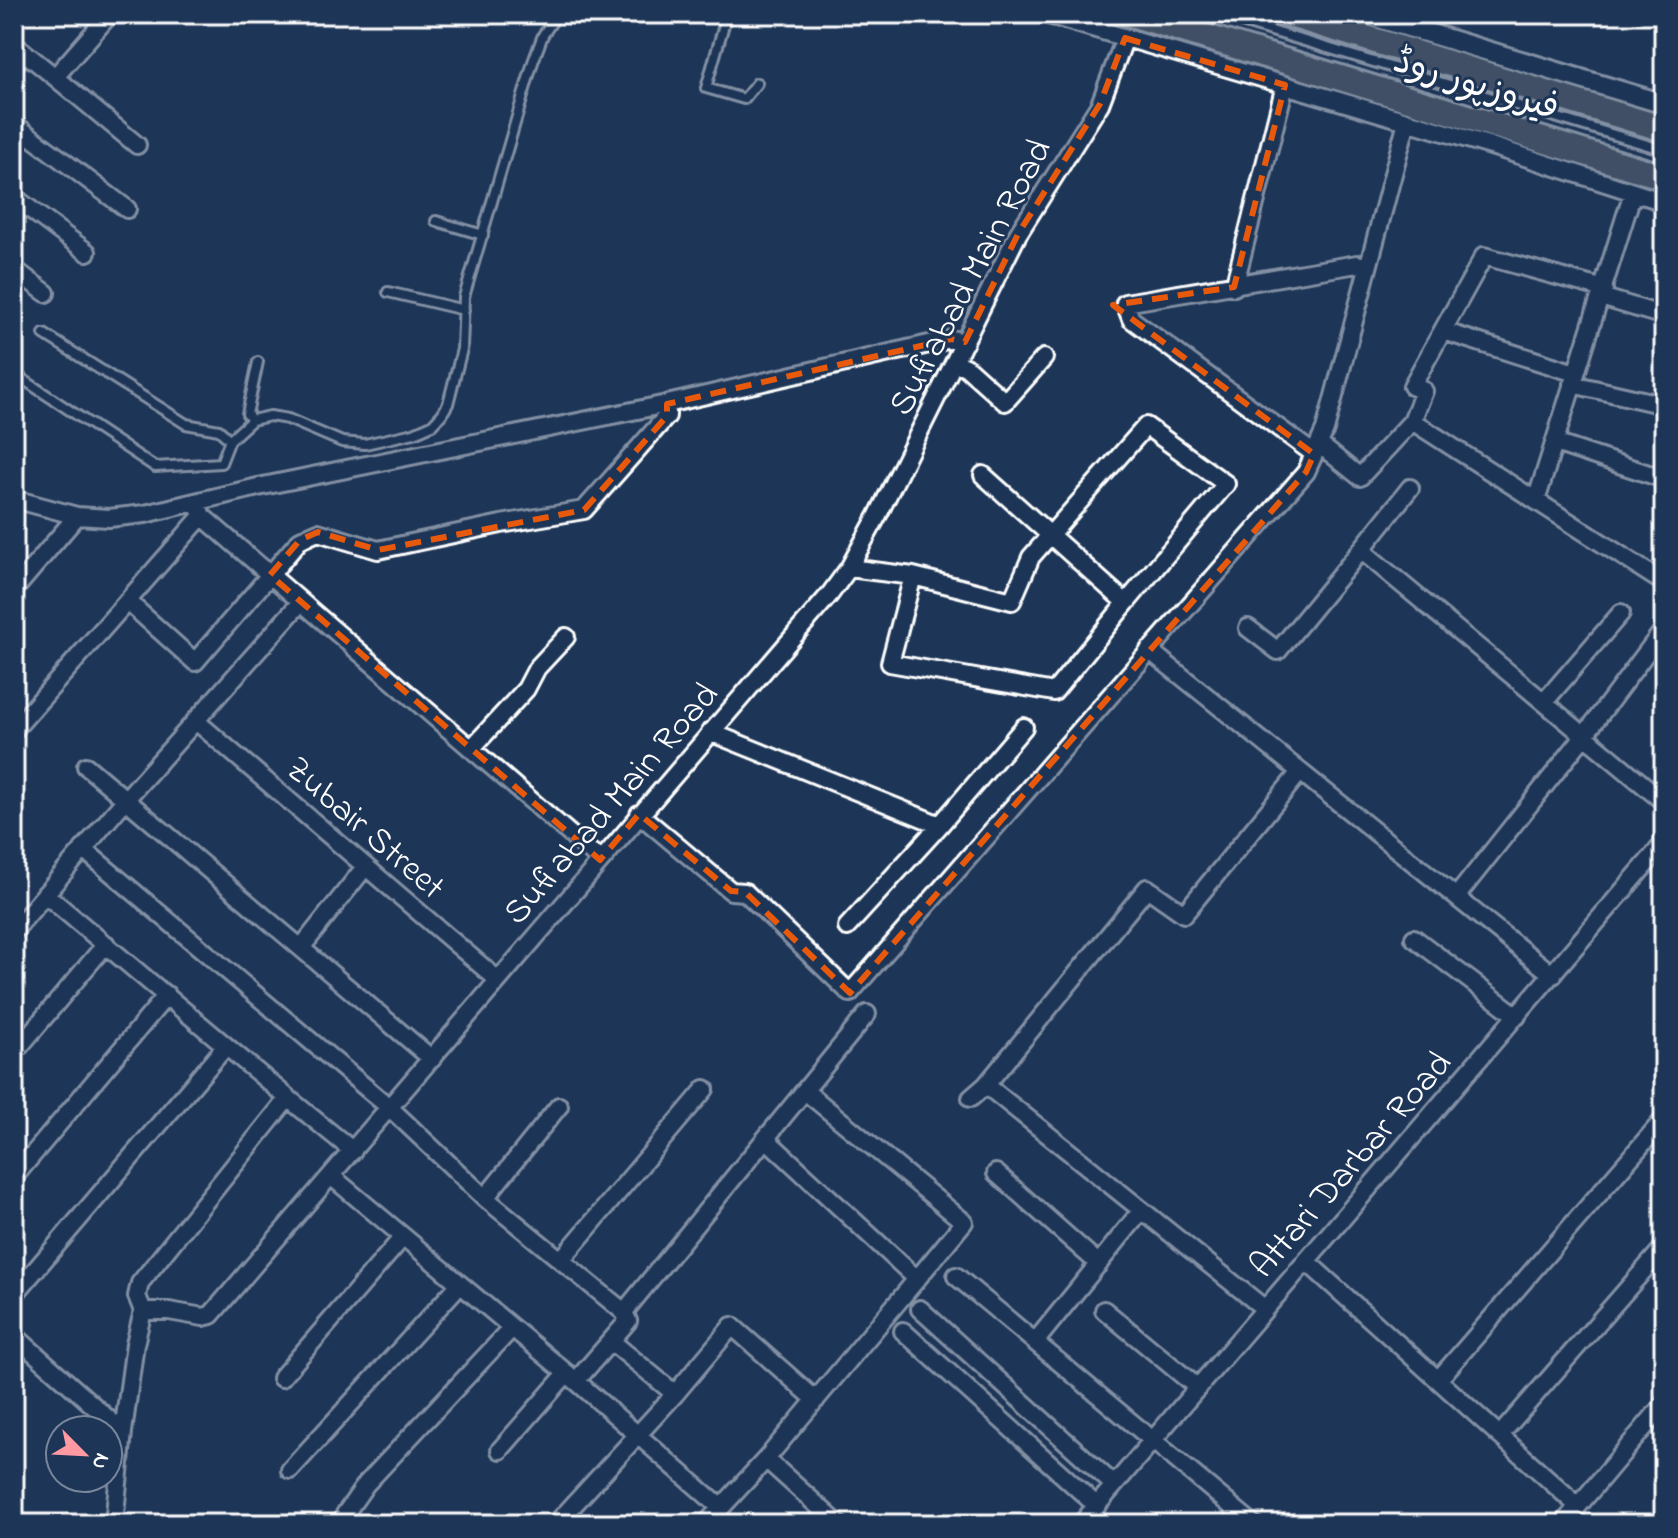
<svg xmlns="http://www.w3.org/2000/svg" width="1678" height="1538" viewBox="0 0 1678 1538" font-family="'Indie Flower','Playpen Sans Arabic',sans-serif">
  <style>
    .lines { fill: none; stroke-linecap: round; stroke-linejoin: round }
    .service-casing { stroke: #fff; stroke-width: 14 }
    .minor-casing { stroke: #fff; stroke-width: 22 }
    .tertiary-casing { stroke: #fff; stroke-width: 24 }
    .primary-casing { stroke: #fff; stroke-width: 30 }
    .service { stroke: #1d3557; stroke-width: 8 }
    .minor { stroke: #1d3557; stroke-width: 16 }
    .tertiary { stroke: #1d3557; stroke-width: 18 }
    .primary { stroke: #6a7074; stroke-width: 24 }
    .marked { fill: none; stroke: #e8590c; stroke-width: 6; stroke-dasharray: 16 10; stroke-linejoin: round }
    .labels { text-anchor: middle; stroke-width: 6; stroke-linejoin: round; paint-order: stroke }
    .street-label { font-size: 36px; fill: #fff; stroke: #1d3557 }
  </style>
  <rect width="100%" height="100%" fill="#1d3557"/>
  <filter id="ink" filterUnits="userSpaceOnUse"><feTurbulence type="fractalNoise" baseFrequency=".0125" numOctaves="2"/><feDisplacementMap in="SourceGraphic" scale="16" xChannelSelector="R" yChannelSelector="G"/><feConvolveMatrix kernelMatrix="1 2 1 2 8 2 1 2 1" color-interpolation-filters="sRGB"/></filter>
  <g filter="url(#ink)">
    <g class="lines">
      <g class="service-casing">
        <path id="service" d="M727,14L706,88L744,99L757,83
          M1215,14L1664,150
          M436,221L483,235
          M388,292L464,310
          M44,334L186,424L219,430L230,440
          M15,374L155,467L221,463L230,440L252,420L270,416L288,419L342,442L365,444L414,433L432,425L442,414L448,404L462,349L464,297L533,62L543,35L557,14
          M252,420L247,414L258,362"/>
      </g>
      <g class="minor-casing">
        <path id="minor" d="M1045,14L1491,146L1664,202
          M14,44L55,77L110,14
          M14,65L24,52
          M55,77L137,145
          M14,124L127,209
          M14,197L87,252
          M14,269L46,293
          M1234,287L1285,85
          M1604,289L1484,256L1412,386L1424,391L1412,421L1664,583
          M1601,297L1664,316
          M1443,331L1575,373
          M956,363L966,367L1005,402L1044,358
          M1572,384L1664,405
          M1555,443L1664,479
          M1319,444L1360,477L1412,421
          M1314,454L1131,319L1125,303L1357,264L1368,266
          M1410,488L1361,550L1664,802
          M14,499L77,516L109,518L145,514L258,487L667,404L951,339L965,342
          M1536,501L1633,192
          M197,503L202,516L600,860
          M849,568L913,576L1012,601L1031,557L1146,426L1226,484L1126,603
          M913,576L890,663L1054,692L1126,603L983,475
          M14,590L77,516
          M127,601L195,662L300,540L318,532L378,550L501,524L584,510L667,416V404
          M1248,628L1278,651L1361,550
          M1149,650L1553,975
          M1544,702L1621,613
          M196,721L498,980
          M14,730L202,516
          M710,732L940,825L1024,727
          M471,749L526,689L537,668L566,637
          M86,766L432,1059
          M639,814L731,891L745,892L850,993L1306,472L1325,430L1407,121
          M83,849L390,1108L485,1198L559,1106
          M45,894L288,1098
          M1456,897L1584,736L1664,629
          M847,927L940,825
          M14,931L126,799L301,602
          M1414,938L1517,1016
          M301,948L365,867
          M14,1053L106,944
          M986,1085L1147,888L1184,914L1300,772
          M805,1091L964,1222L917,1279
          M971,1098L986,1085L1265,1309
          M996,1173L1099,1264
          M331,1176L576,1381L628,1321L624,1312
          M14,1177L167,995
          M485,1198L624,1312L867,1014
          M561,1260L705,1089
          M1306,1261L1578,1506
          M956,1276L1253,1524
          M14,1295L226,1046
          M920,1309L1114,1485
          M1104,1310L1198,1388
          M143,1311L137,1296L140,1283L288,1098L353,1151
          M903,1331L1097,1506
          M14,1335L123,1432
          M611,1341L675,1394L732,1326L816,1400
          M1035,1342L1142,1210
          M281,1378L403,1237
          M1438,1380L1664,1119
          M576,1381L720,1507
          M1500,1435L1664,1247
          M500,1450L567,1373
          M766,1459L838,1524
          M290,1470L460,1284
          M345,1514L366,1484L512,1328
          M114,1524L123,1432L135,1344L143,1311H169L203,1317L211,1315L830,594L849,568L878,515L1018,234L1100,104L1125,38
          M556,1524L675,1394
          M706,1524L766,1459L917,1279L766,1139
          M1081,1524L1664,843
          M1563,1524L1664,1404"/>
      </g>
      <g class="tertiary-casing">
        <path id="tertiary" d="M1365,14L1664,104"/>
      </g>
      <g class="primary-casing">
        <path id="primary" d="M1131,14L1664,177
          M1287,14L1664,129"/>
      </g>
      <use href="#service" class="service"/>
      <use href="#minor" class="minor"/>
      <use href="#tertiary" class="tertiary"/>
      <use href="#primary" class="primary"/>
    </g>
  </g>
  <path d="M0 0H1678V1538H0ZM1125,38L1285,85L1234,287L1113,305L1314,454L1306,472L850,993L745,892L731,891L639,814L600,860L270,575L300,540L318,532L378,550L584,510L667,416V404L951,339L965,342L1018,234L1100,104Z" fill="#1d3557" fill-opacity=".55" fill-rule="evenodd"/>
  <path class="marked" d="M1125,38L1285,85L1234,287L1113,305L1314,454L1306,472L850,993L745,892L731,891L639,814L600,860L270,575L300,540L318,532L378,550L584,510L667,416V404L951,339L965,342L1018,234L1100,104Z"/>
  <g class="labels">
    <g class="street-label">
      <text transform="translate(1477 82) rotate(17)" y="13">فیروزپور روڈ</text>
      <text transform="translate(968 276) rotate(-62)" y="13">Sufiabad Main Road</text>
      <text transform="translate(609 802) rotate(-49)" y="13">Sufiabad Main Road</text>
      <text transform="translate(367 826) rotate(41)" y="13">Zubair Street</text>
      <text transform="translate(1349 1163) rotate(-49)" y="13">Attari Darbar Road</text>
    </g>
  </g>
  <rect width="1678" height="1538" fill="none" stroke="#1d3557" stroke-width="48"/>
  <rect x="24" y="24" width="1630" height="1490" fill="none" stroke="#fff" stroke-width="3" filter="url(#ink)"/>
  <g transform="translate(84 1454) rotate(114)"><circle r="38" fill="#1d3557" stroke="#77869a" stroke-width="2"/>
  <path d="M0-6L14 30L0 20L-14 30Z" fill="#ff9aa2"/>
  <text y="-12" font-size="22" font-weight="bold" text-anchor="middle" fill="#ffffff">N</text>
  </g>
</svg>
